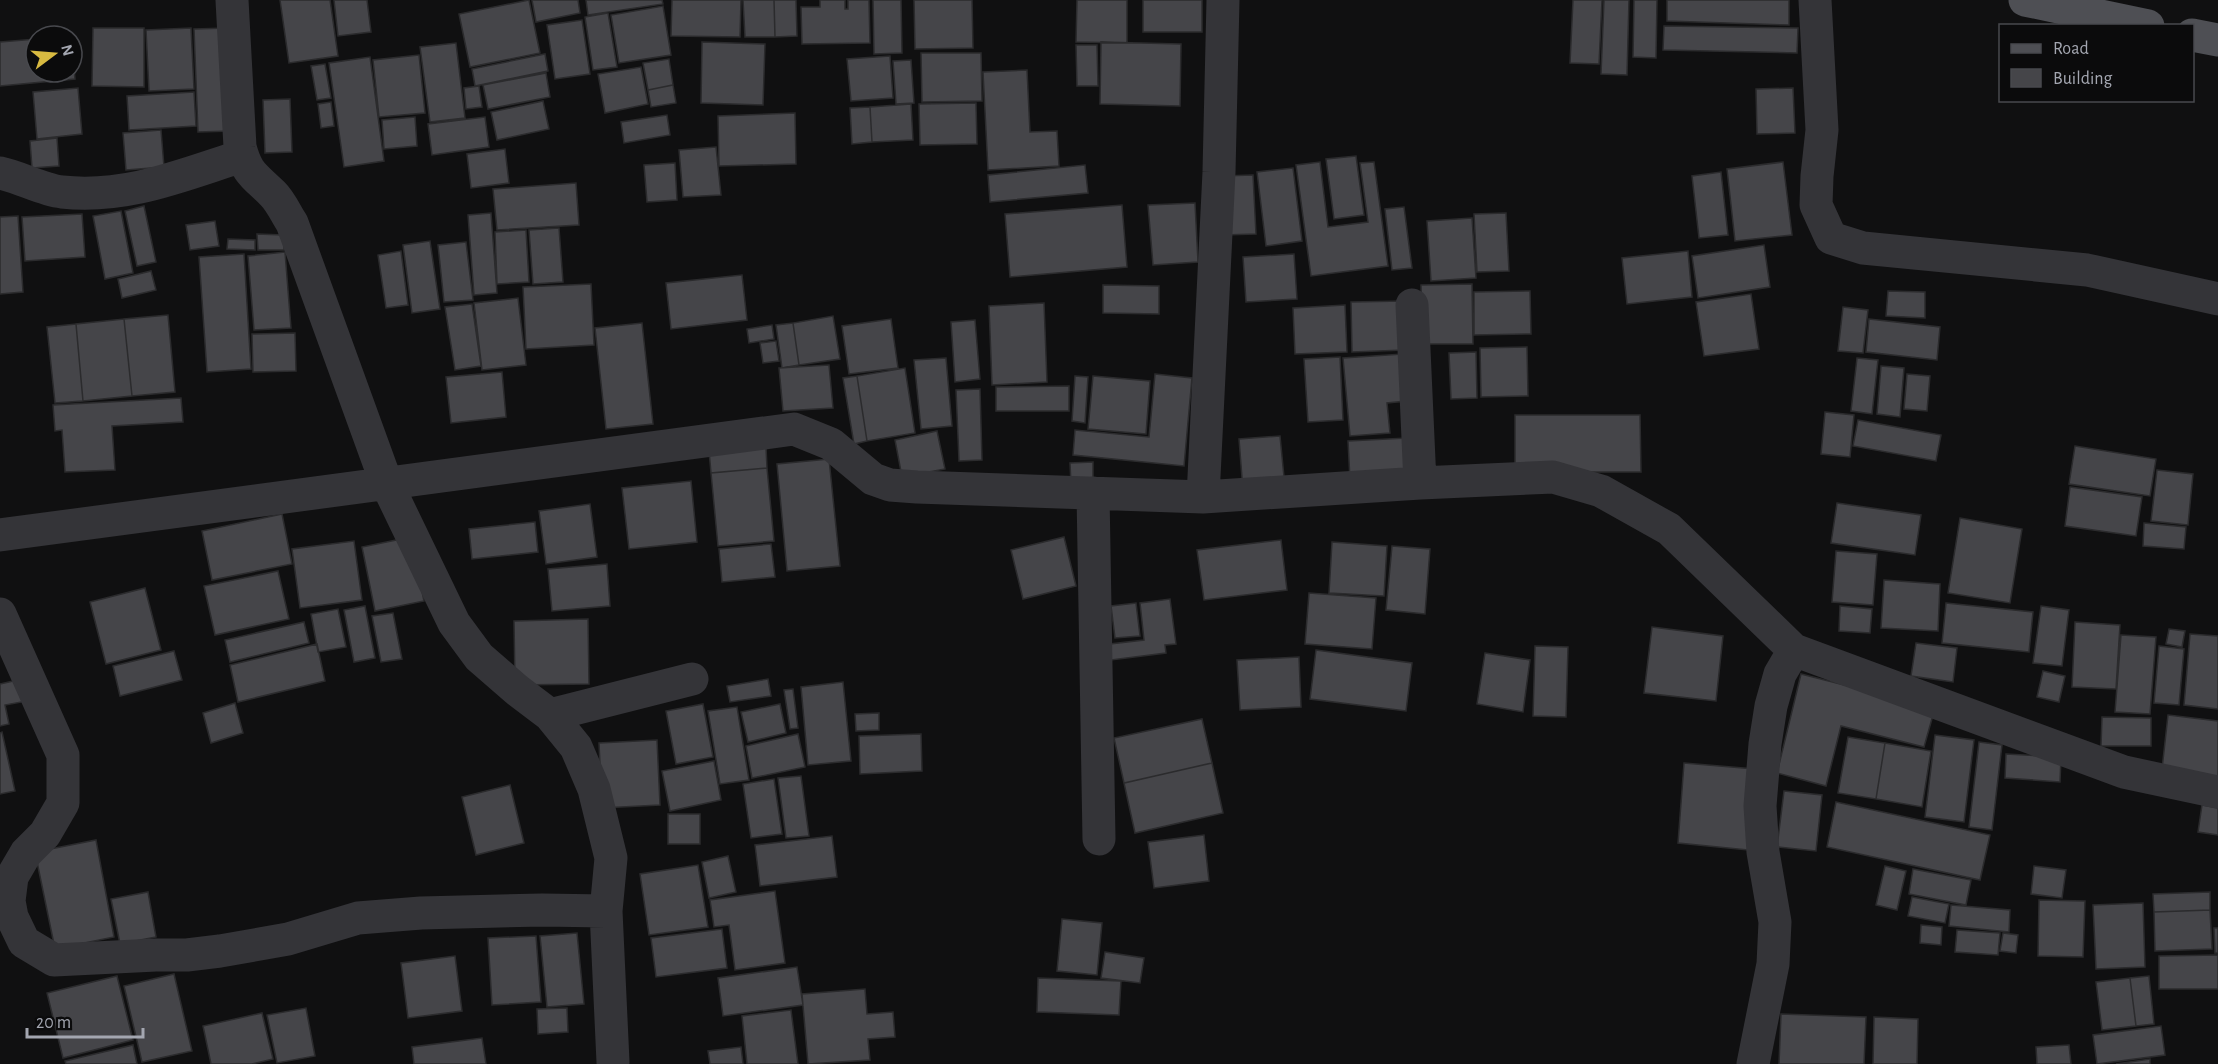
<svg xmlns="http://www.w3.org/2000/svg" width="2218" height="1064" viewBox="0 0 2218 1064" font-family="'Alegreya Sans',sans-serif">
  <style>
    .building { fill: #454549; stroke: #2b2b2d; stroke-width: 1.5 }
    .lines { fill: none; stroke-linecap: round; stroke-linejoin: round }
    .minor { stroke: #343438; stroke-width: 33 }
    .major { stroke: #4e4f54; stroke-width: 33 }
  </style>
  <rect width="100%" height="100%" fill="#101011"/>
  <path class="building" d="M280,0H330L338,56L289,63Z
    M334,0H367L371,32L338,36Z
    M529,0L540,53L470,67L459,14Z
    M532,0H578L580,13L536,22Z
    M586,0H662L663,4L588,15Z
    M672,0H741L740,37L671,36Z
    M743,0H774L775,37H745Z
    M774,0H796L797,36L775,37Z
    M820,0H845V9H848V0H869L870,43L802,44L801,7H820Z
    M873,0H901L902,53L874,54Z
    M914,0H972L973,48L915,49Z
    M1077,0H1127V43L1076,42Z
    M1143,0H1202V32H1143Z
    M1573,0H1602L1599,64L1570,63Z
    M1604,0H1629L1627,75L1601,74Z
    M1634,0H1657L1656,58L1633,57Z
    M1667,0H1789V25L1667,21Z
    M663,6L671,55L619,63L611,15Z
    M608,13L617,67L593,70L585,17Z
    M582,20L590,74L555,79L547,25Z
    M1664,26L1798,28L1797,53L1663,50Z
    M93,28H144V87L92,86Z
    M191,28L194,89L149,91L146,30Z
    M227,28L232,131L198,132L194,29Z
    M36,39V72H72V45L75,79L0,86V42Z
    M702,42L765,44L763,105L701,103Z
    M1101,42L1181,44L1180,106L1100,104Z
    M456,43L465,118L430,122L420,47Z
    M1076,45H1097L1098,86H1077Z
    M921,53H981L982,101L922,102Z
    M545,54L548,71L475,86L472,69Z
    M419,55L425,113L379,117L373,60Z
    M890,56L893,98L851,101L847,59Z
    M370,57L384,161L344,167L329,63Z
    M669,59L673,85L648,90L643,63Z
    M911,60L914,103L896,104L893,61Z
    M325,64L331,98L317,100L311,66Z
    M641,67L648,104L605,113L598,74Z
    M1027,70L1030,132L1057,131L1059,166L988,170L983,72Z
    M546,73L550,97L488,109L483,85Z
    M673,85L676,103L651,107L648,90Z
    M479,86L482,107L466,109L464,88Z
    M78,88L82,134L37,139L33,92Z
    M1793,88L1795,133L1757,134L1756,89Z
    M194,92L196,126L129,130L127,96Z
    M290,99L292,152L265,153L263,100Z
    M543,101L549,129L497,140L491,112Z
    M331,102L334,126L321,128L318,104Z
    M976,103L977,144L920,145L919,104Z
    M911,104L913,140L872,142L870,107Z
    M870,107L872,142L852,144L850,108Z
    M795,113L796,164L719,166L718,116Z
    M667,115L670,135L624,143L621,122Z
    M415,117L417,146L384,149L382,120Z
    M485,117L489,147L432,155L428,124Z
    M161,130L164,167L126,170L123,133Z
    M57,138L59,166L32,168L30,141Z
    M716,147L721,195L683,197L679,150Z
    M505,149L509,183L471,188L467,154Z
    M1356,156L1364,215L1334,219L1326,159Z
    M1320,162L1328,227L1368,222L1360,163L1374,162L1388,266L1311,276L1296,165Z
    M1783,162L1792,235L1735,241L1727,169Z
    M675,163L677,200L647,202L644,165Z
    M1085,165L1088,193L990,202L988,175Z
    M1293,168L1302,241L1266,246L1257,172Z
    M1721,172L1728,235L1699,238L1692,176Z
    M1253,175L1256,234L1223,235L1221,176Z
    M576,183L579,225L497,230L493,189Z
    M1195,203L1198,262L1153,265L1148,205Z
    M1122,205L1127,267L1010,277L1005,214Z
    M144,206L156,262L137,266L125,211Z
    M1404,207L1412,268L1392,270L1385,209Z
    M121,211L133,273L105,279L93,216Z
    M491,213L497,293L474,295L468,215Z
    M1506,213L1509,271L1477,272L1474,214Z
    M82,214L85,257L25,261L22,217Z
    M18,216L23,292L0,294V217Z
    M1472,218L1476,278L1431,281L1427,221Z
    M215,221L219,246L190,250L186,225Z
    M559,228L563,282L533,284L529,230Z
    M526,230L529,282L497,284L495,232Z
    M257,234L284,235V250H258Z
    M228,239L255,240V250L227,249Z
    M430,241L440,309L412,313L403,245Z
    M466,242L473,300L444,302L438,245Z
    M1764,245L1770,287L1698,298L1692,256Z
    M401,251L408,305L386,308L378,255Z
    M1688,251L1692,297L1627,304L1622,258Z
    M285,252L291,328L254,330L248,256Z
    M244,254L251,369L207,372L199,257Z
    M1294,254L1297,299L1246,302L1243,257Z
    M151,271L156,290L122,298L118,279Z
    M742,275L747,320L671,329L666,283Z
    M591,284L594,345L526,349L523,287Z
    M1472,284L1473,344H1422L1421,285Z
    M1103,285L1159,286V314L1103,313Z
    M1530,291L1531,334L1474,335V292Z
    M1888,291L1925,292V318L1886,316Z
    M1751,294L1759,349L1704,356L1696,302Z
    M518,298L526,365L482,370L474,303Z
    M1404,301L1405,350L1352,352L1351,302Z
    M1044,303L1047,382L992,385L989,306Z
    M472,304L481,366L455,370L445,307Z
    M1345,305L1347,352L1295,354L1293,308Z
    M1843,307L1868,310L1863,353L1838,351Z
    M168,315L175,392L132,396L124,319Z
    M833,316L840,359L799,365L793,323Z
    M124,319L132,396L83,401L76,324Z
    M891,319L898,368L849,374L842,326Z
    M1869,319L1940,327L1937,360L1866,352Z
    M975,320L980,379L955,382L951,322Z
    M642,323L653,424L606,429L595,328Z
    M793,323L799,365L782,368L776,325Z
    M76,324L83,401L55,403L47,327Z
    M772,325L774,339L749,343L747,329Z
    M295,333L296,371L253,372L252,334Z
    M776,341L779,361L763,363L760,343Z
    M1527,347L1528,396L1481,397L1480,348Z
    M1476,352L1477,398L1451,399L1449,353Z
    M1403,354L1407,401L1387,403L1390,433L1350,436L1343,358Z
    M1340,357L1343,420L1308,422L1304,359Z
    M946,358L952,426L921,429L914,360Z
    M1857,358L1878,360L1872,414L1851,411Z
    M829,365L833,408L783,411L779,368Z
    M1881,366L1904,368L1900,417L1877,414Z
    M905,368L915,433L867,441L857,376Z
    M502,372L506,417L451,423L446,377Z
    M1155,374L1192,378L1184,466L1073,455L1075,430L1149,437Z
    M1907,374L1930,376L1927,411L1904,409Z
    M857,376L867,441L854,444L843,378Z
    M1075,376L1088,377L1085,423L1072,421Z
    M1093,376L1150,381L1146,434L1088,429Z
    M1069,386V411H996V387Z
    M980,389L982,460L959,461L956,390Z
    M181,398L183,422L112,426L115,470L65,472L62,430L55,431L53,405Z
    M1825,412L1854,415L1850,457L1821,454Z
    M1515,415H1640L1641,472H1515Z
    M1858,420L1941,435L1936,461L1853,446Z
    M937,431L945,469L902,477L895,440Z
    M1280,436L1285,487L1243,491L1239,439Z
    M1407,438L1410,477L1350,480L1348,441Z
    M2075,446L2156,459L2150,496L2069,484Z
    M766,447L767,468L711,473L709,451Z
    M829,459L840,566L787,571L777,464Z
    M1093,462V484L1071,485L1070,463Z
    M767,468L774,541L718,546L711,473Z
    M2157,470L2193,474L2188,525L2151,521Z
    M691,481L697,542L629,549L622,488Z
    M2070,487L2142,497L2136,536L2065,526Z
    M1837,503L1921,515L1915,555L1831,543Z
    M590,504L597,557L546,564L539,511Z
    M282,514L292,564L212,580L202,531Z
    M1960,518L2022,529L2010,603L1948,593Z
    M535,522L538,552L472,559L469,529Z
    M2144,523L2186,527L2184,549L2143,546Z
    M411,537L424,601L375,611L362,547Z
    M1064,537L1076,586L1023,599L1011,550Z
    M1281,540L1287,590L1204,600L1197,550Z
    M354,541L362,600L300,608L292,549Z
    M1332,542L1387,546L1384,596L1329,593Z
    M771,544L775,577L722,582L719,549Z
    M1392,546L1430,549L1425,614L1386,610Z
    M1836,551L1877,554L1873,605L1832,602Z
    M607,564L610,606L552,611L548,569Z
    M278,571L289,619L215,635L204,586Z
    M1884,580L1940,584L1938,631L1881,628Z
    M145,588L161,650L106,664L90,602Z
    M1309,593L1376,598L1372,649L1305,644Z
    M1170,599L1176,644L1165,645L1166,653L1111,660L1110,644L1144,640L1140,603Z
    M1136,603L1140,636L1115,638L1111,606Z
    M1946,603L2033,612L2029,652L1942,643Z
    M365,606L375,658L354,662L344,610Z
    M1840,606L1872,609L1870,633L1839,631Z
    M2041,606L2069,610L2062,666L2033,663Z
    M338,609L346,647L318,652L311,614Z
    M393,613L402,659L381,662L372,616Z
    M588,619L589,684L515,685L514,621Z
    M304,622L309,643L230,662L225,640Z
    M2075,622L2120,625L2116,689L2072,687Z
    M1652,627L1723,636L1716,701L1644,693Z
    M2169,629L2185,631L2182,647L2166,644Z
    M2190,634L2218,636V709L2184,705Z
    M2121,635L2156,637L2150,714L2115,712Z
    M1916,643L1957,648L1953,682L1911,676Z
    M317,644L325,681L238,702L230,665Z
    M1535,646L1568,647L1566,717L1533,716Z
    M2159,646L2184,649L2179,705L2154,703Z
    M1316,650L1412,663L1406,711L1310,699Z
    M174,651L182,680L120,696L113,666Z
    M1485,653L1530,660L1523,712L1477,704Z
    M1299,657L1301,707L1240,710L1237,660Z
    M2043,671L2065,676L2059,702L2037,697Z
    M1801,674L1935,708L1924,747L1841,726L1826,786L1777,773Z
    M22,679L27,701L5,705L9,724L0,726V684Z
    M768,679L771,696L730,702L727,686Z
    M843,682L851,761L808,765L801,687Z
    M793,689L798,728L790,729L784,690Z
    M235,703L243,733L211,743L203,713Z
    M703,704L713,757L676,764L666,711Z
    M780,704L786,733L748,742L741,712Z
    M737,707L749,780L720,784L708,711Z
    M879,713V730L856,731L855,714Z
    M2168,715L2218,721V784L2161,778Z
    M2102,717L2151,718V746H2101Z
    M1202,719L1212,763L1124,783L1114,738Z
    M2,732L15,791L0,794V733Z
    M798,734L805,767L752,778L746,746Z
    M921,734L922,771L860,774L859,736Z
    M1935,735L1974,740L1964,822L1925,817Z
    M1848,737L1885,743L1876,799L1838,793Z
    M657,740L660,805L602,808L599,743Z
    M1979,742L2002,745L1992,830L1969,827Z
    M1885,743L1931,751L1922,807L1876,799Z
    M2006,754L2061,757L2060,782L2005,778Z
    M714,761L721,800L670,811L662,771Z
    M1212,763L1223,813L1135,833L1124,783Z
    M1684,763L1755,769L1748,850L1678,843Z
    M801,776L809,836L786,838L778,778Z
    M774,779L782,834L751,838L743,784Z
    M510,785L524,843L476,855L462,797Z
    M1784,791L1822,795L1816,851L1777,847Z
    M1836,802L1990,835L1980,880L1827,847Z
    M2202,805L2218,808V835L2198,832Z
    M668,814H700V844H668Z
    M1204,835L1209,881L1154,888L1148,842Z
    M832,836L837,877L760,886L755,845Z
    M96,840L114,937L55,949L35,852Z
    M728,856L736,892L709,898L702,862Z
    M698,865L708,927L649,935L640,874Z
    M1885,866L1906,871L1897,910L1876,905Z
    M2034,866L2066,870L2062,898L2031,894Z
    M1913,869L1971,880L1966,905L1909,894Z
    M775,891L785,963L735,970L729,925L714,927L710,900Z
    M148,892L156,937L120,944L111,899Z
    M2210,892V910L2154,912L2153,894Z
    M1912,897L1949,904L1945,923L1908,916Z
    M2039,900L2085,901L2083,957L2038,956Z
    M2143,903L2145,967L2096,969L2093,905Z
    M1951,905L2010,910L2009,932L1949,926Z
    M2210,910L2212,949L2155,951L2154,912Z
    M1062,919L1102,923L1097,975L1057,971Z
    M1921,925L1942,927L1941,945L1920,943Z
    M2214,928H2218V953H2215Z
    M722,929L727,968L656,977L651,938Z
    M1957,930L2000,933L1998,955L1955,952Z
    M577,933L584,1004L547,1007L540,936Z
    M2003,933L2018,935L2016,953L2000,951Z
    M536,936L541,1002L492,1005L488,938Z
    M1105,952L1144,958L1140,983L1101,978Z
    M2218,955V989H2159V956Z
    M455,956L462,1011L408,1018L401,963Z
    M797,967L803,1005L723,1016L718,978Z
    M174,974L192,1051L142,1062L124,986Z
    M117,976L133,1040L63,1058L47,993Z
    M2149,976L2154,1024L2136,1026L2130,978Z
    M1038,978L1121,981L1119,1015L1037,1012Z
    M2130,978L2136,1026L2102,1030L2096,982Z
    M865,989L867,1014L893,1012L895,1037L868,1039L870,1060L808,1064L802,994Z
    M306,1008L315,1056L277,1063L267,1015Z
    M567,1008L568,1032L538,1034L537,1009Z
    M791,1010L798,1064H747L742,1016Z
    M262,1013L273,1059L252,1064H211L203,1026Z
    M1781,1014L1866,1017L1864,1064H1779Z
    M1874,1017L1918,1019L1917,1064H1873Z
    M2161,1026L2165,1055L2097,1064L2093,1035Z
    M482,1038L486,1064H414L412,1047Z
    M133,1045L137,1064H66L65,1061Z
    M2069,1045L2071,1064H2037L2036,1047Z
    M741,1047L743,1064H710L708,1051Z
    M2150,1059V1064H2116Z"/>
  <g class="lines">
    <path class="minor" d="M1815,0L1822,130L1817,176L1816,205L1831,238L1863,248L2087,270L2218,299
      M0,173C20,177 42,190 62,192C127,199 182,175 242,156
      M1412,305L1420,483
      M1093,493L1099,839
      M1203,497L1219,172L1223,0
      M0,535L794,429L831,444L873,479L890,485L917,487L1203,497L1420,483L1553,477L1601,491L1669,529L1794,650L2124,772L2218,792
      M0,614L63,755V803L45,834L26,853L12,877L9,901L12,917L24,942L54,960L156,955H187L220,951L288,939L358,918L421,913L542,910L606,911L611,858L594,789L576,747L550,715L517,690L479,657L454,623L386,482L292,223C286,214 281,202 273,194C254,175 247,174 240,147L232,0
      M550,715L692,679
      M606,911L613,1062
      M1753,1064L1773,964L1775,922L1763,852L1760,806L1765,744L1771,706L1780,674L1794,650"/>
    <path class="major" d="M2025,0L2148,26
      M2192,35L2218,40"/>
  </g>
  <rect x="1999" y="24" width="195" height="78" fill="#0b0b0c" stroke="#48494e" stroke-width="1.5"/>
  <rect x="2011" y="44" width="30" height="9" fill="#4e4f54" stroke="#48494e" stroke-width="1.5"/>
  <text x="2053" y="54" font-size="18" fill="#a3a6b0">Road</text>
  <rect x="2011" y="69" width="30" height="18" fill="#454549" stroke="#48494e" stroke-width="1.5"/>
  <text x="2053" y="84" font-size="18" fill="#a3a6b0">Building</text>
  <g transform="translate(54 54) rotate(74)"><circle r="28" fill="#0b0b0c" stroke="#48494e" stroke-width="1.5"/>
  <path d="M0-4.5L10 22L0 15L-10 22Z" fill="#d8ba41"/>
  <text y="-9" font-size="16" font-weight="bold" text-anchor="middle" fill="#a3a6b0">N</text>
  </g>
  <path d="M27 1028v9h116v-9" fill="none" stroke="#a3a6b0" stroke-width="3"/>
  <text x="36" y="1028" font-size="18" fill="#a3a6b0" stroke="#0b0b0c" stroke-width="4.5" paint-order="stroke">20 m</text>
</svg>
